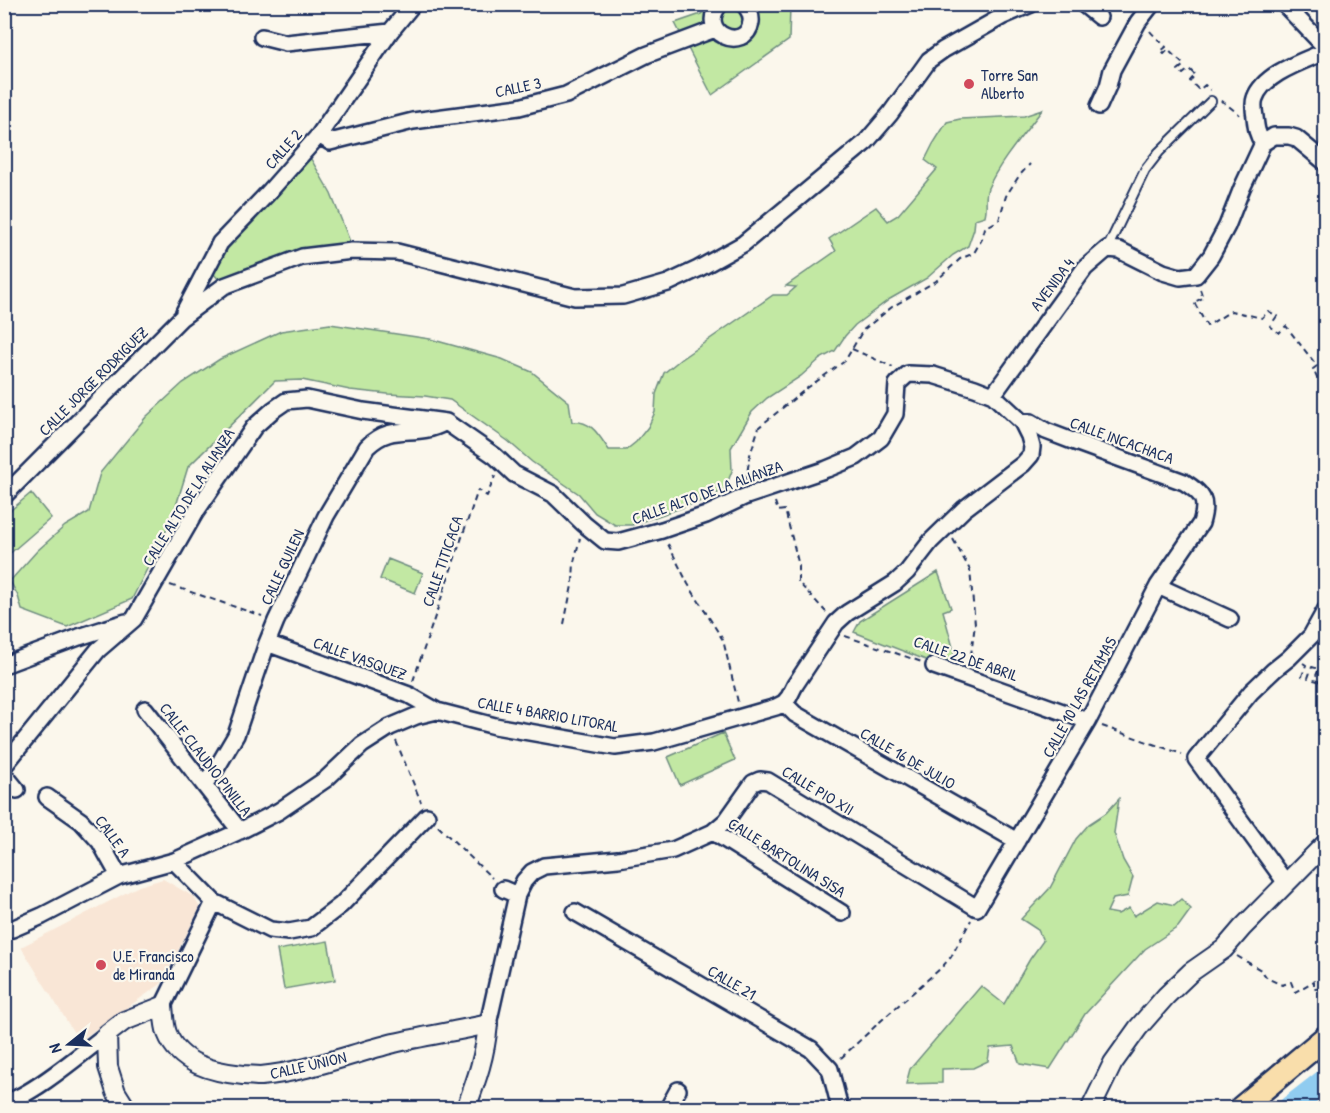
<svg xmlns="http://www.w3.org/2000/svg" width="1330" height="1113" viewBox="0 0 1330 1113" font-family="'Patrick Hand',sans-serif">
  <style>
    .built { fill: #f9e6d6 }
    .green { fill: #c2e8a3; stroke: #6e8c80; stroke-width: 1.5 }
    .lines { fill: none; stroke-linecap: round; stroke-linejoin: round }
    .stream { stroke: #618db6; stroke-width: 4 }
    .river { stroke: #90ccf0; stroke-width: 24 }
    .service-casing { stroke: #1b2f5e; stroke-width: 12 }
    .minor-casing { stroke: #1b2f5e; stroke-width: 20 }
    .tertiary-casing { stroke: #1b2f5e; stroke-width: 22 }
    .primary-casing { stroke: #1b2f5e; stroke-width: 27 }
    .path { stroke: #1b2f5e; stroke-width: 2; stroke-dasharray: 6 4.5; stroke-linecap: butt }
    .service { stroke: #fbf7ec; stroke-width: 8 }
    .minor { stroke: #fbf7ec; stroke-width: 15 }
    .tertiary { stroke: #fbf7ec; stroke-width: 18 }
    .primary { stroke: #f9deab; stroke-width: 22 }
    .poi-dot { fill: #d1495b; stroke: #fbf7ec; stroke-width: 2 }
    .labels { text-anchor: middle; stroke-width: 4.5; stroke-linejoin: round; paint-order: stroke }
    .poi-label { font-size: 16px; fill: #1b2f5e; stroke: #fbf7ec; text-anchor: start }
    .street-label { font-size: 16px; fill: #1b2f5e; stroke: #fbf7ec }
  </style>
  <rect width="100%" height="100%" fill="#fbf7ec"/>
  <filter id="ink" filterUnits="userSpaceOnUse"><feTurbulence type="fractalNoise" baseFrequency=".0167" numOctaves="2"/><feDisplacementMap in="SourceGraphic" scale="12" xChannelSelector="R" yChannelSelector="G"/><feConvolveMatrix kernelMatrix="1 2 1 2 8 2 1 2 1" color-interpolation-filters="sRGB"/></filter>
  <g filter="url(#ink)">
    <path class="built" d="M163,879L194,897L200,908L161,984L79,1041L21,947L139,886Z"/>
    <path class="green" d="M709,5H790L789,40L712,95L675,23L701,14Z
      M1042,110C1024,134 1000,161 988,188C984,198 988,206 985,216L975,219L974,229L968,246L953,255L927,278L890,299L855,325L845,336L835,351L820,359L801,376L767,398L752,412L731,448L732,471L725,489L707,499L632,525H615L595,513L579,494L532,462L508,441L450,400L425,396L388,394L350,390L302,380L275,381L188,467L172,519L132,599L67,627L22,610L18,596L10,581L37,551L65,526L89,512L100,473L146,417L183,383L220,359L281,331L330,324L430,339L502,359L532,372L569,402L572,422C592,420 599,436 609,450H626L636,442L648,427L655,412L656,394L664,373L681,359L773,295H787L796,287L786,286L836,251L829,239L876,207L888,221L898,215L937,169L925,160L933,144L947,122L960,119L1024,116Z
      M311,159L331,194L351,244C306,246 262,264 220,281L213,273L227,249L294,171Z
      M31,493L51,518L7,556L5,553V515Z
      M388,559L423,573L415,593L380,579Z
      M938,572L951,608L943,611L954,651V671L854,632L860,621Z
      M723,733L735,760L680,785L668,757Z
      M1119,799L1114,833L1123,860L1133,877L1128,896L1113,899L1107,912L1118,914L1129,908L1134,916L1158,901L1174,905L1181,899L1191,909L1178,927L1145,949L1085,1014L1050,1069L1020,1064L1013,1046L990,1048L988,1061L973,1068L942,1069V1083L906,1084L910,1069L981,986L1004,1004L1030,959L1043,941L1038,930L1021,919L1050,888L1076,839L1089,824L1106,813Z
      M328,941L335,980L284,989L277,950Z"/>
    <g class="lines">
      <path class="stream" d="M4,8L6,4"/>
      <path class="river" d="M1290,1108L1326,1080"/>
      <g class="service-casing">
        <path id="service" d="M1107,249L1145,170L1159,152L1211,101"/>
      </g>
      <g class="minor-casing">
        <path id="minor" d="M720,4C695,33 746,54 751,22C752,15 749,10 744,4
          M1083,4L1099,17
          M1284,4L1326,48
          M262,37L286,43L390,32
          M1099,106L1108,86L1112,70L1138,22L1152,4
          M319,135L330,142L413,121L519,107L566,95L646,55L715,29
          M1263,143C1257,135 1256,127 1255,117C1254,111 1253,103 1255,98C1264,73 1304,61 1326,51
          M184,312L220,243L268,193L319,135L390,32L413,4
          M993,395L1085,268L1107,249L1119,250L1163,272L1180,277L1196,275L1211,256L1227,226L1242,188L1263,143L1274,136H1289L1296,138L1326,163
          M4,496L181,318L224,286L302,257L352,251L397,252L575,297L623,296L668,283L698,269L743,244L866,142L890,114L929,60L943,50L1003,16L1031,4
          M1158,586L1230,619
          M267,643L409,695L437,711
          M4,665L79,637L126,622
          M934,666L1088,721
          M784,703L795,714L1017,841
          M145,709L240,831
          M4,766L98,650L134,619L195,513L254,427L273,410L286,401L307,399L363,411L446,422L495,456L514,474L553,494L584,524L605,541L618,542L662,530L706,515L744,497L827,469L856,457L881,438L895,414L897,384L908,374L933,375L975,388L993,395L1022,422L1029,436L1032,447L1031,455L1023,464L964,509L931,541L907,572L895,583L847,613L836,623L795,685L789,697L784,703L776,707L654,742L615,747L495,726L437,711L416,716L390,727L362,745L326,779L279,811L240,831L174,861L119,876L42,916L12,929L4,930
          M4,774L17,790
          M204,784L216,769L236,735L267,643L276,621L326,516L367,447C393,421 415,439 444,423
          M47,797L81,821L100,842L119,876
          M713,832L842,913
          M174,861L214,902L270,930L289,932L311,928L341,905L427,816
          M1286,883L1196,759L1251,692L1274,670L1289,658L1311,636L1326,609
          M503,889L517,895
          M575,912L811,1049L830,1069L840,1108
          M163,1006L214,902
          M488,1024L517,895L524,881L532,872L544,866L618,859L673,850L713,832L726,821L753,783L760,780L768,781L977,908L1088,721L1158,586L1201,523C1208,500 1203,494 1184,482L1075,442L1046,431L1031,422H1022
          M4,1102C27,1100 86,1050 107,1034
          M668,1108L678,1090"/>
      </g>
      <g class="tertiary-casing">
        <path id="tertiary" d="M126,1108L116,1092L108,1067L107,1034L124,1021L163,1006C164,1014 164,1025 167,1033C179,1064 213,1072 243,1075C249,1075 255,1076 261,1076C306,1072 350,1054 394,1043C425,1036 457,1031 488,1024C485,1056 477,1079 466,1108
          M1091,1108L1113,1063L1138,1028L1166,996L1191,972L1224,949L1242,928L1326,843"/>
      </g>
      <g class="primary-casing">
        <path id="primary" d="M1241,1108L1326,1037"/>
      </g>
      <path class="path" d="M1150,31C1152,34 1162,43 1166,47L1161,51L1164,54L1168,50L1184,65L1178,70L1183,74L1189,69L1195,75L1190,81L1199,90L1205,85L1210,90
        M1221,102L1222,101L1240,115
        M1200,289L1203,298L1194,302L1207,326L1231,311L1262,318L1268,311L1277,316L1270,326L1279,333L1286,326L1317,366L1313,369L1317,378L1323,374L1326,381
        M852,349L893,367
        M1326,386L1323,388L1326,391
        M746,480L750,455L759,427L806,389L845,361L863,330L892,307L936,281L960,259L974,253L982,239L985,228L999,220L1006,196L1019,176L1030,164
        M775,502L778,511L785,510L798,562V582L826,612
        M953,539L970,570L975,624L970,663
        M668,544L688,584L723,640L738,702
        M170,585L262,616
        M564,624L573,581L574,562L580,538
        M845,636L922,662
        M1303,663L1306,665L1302,676L1308,678L1312,667L1319,669L1314,680L1322,682L1324,673L1326,674
        M413,681L478,490L487,496L495,476
        M1102,726L1182,754
        M396,741L421,802
        M438,826L492,878
        M1237,956L1261,970L1267,978L1282,985L1291,982L1295,992L1314,981V989L1326,988
        M841,1058L884,1018L941,968L951,957L971,920"/>
      <use href="#service" class="service"/>
      <use href="#minor" class="minor"/>
      <use href="#tertiary" class="tertiary"/>
      <use href="#primary" class="primary"/>
    </g>
  </g>
  <g class="poi-dot">
    <circle cx="969" cy="84" r="6"/>
    <circle cx="101" cy="965" r="6"/>
  </g>
  <g class="labels">
    <g class="poi-label">
      <text x="981" y="81">Torre San<tspan x="981" dy="18">Alberto</tspan></text>
      <text x="113" y="962">U.E. Francisco<tspan x="113" dy="18">de Miranda</tspan></text>
    </g>
    <g class="street-label">
      <text transform="translate(518 87) rotate(-12)" y="6">CALLE 3</text>
      <text transform="translate(283 149) rotate(-49)" y="6">CALLE 2</text>
      <text transform="translate(1052 284) rotate(-53)" y="6">AVENIDA 4</text>
      <text transform="translate(93 381) rotate(-45)" y="6">CALLE JORGE RODRIGUEZ</text>
      <text transform="translate(1122 440) rotate(20)" y="6">CALLE INCACHACA</text>
      <text transform="translate(707 492) rotate(-20)" y="6">CALLE ALTO DE LA ALIANZA</text>
      <text transform="translate(188 497) rotate(-58)" y="6">CALLE ALTO DE LA ALIANZA</text>
      <text transform="translate(442 561) rotate(-71)" y="6">CALLE TITICACA</text>
      <text transform="translate(282 567) rotate(-65)" y="6">CALLE GUILEN</text>
      <text transform="translate(360 658) rotate(20)" y="6">CALLE VASQUEZ</text>
      <text transform="translate(966 658) rotate(19)" y="6">CALLE 22 DE ABRIL</text>
      <text transform="translate(1079 697) rotate(-61)" y="6">CALLE 10 LAS RETAMAS</text>
      <text transform="translate(548 714) rotate(10)" y="6">CALLE 4 BARRIO LITORAL</text>
      <text transform="translate(908 758) rotate(30)" y="6">CALLE 16 DE JULIO</text>
      <text transform="translate(206 759) rotate(52)" y="6">CALLE CLAUDIO PINILLA</text>
      <text transform="translate(818 790) rotate(31)" y="6">CALLE PIO XII</text>
      <text transform="translate(113 836) rotate(54)" y="6">CALLE A</text>
      <text transform="translate(787 857) rotate(32)" y="6">CALLE BARTOLINA SISA</text>
      <text transform="translate(732 982) rotate(30)" y="6">CALLE 21</text>
      <text transform="translate(308 1065) rotate(-13)" y="6">CALLE UNION</text>
    </g>
  </g>
  <rect width="1330" height="1113" fill="none" stroke="#fbf7ec" stroke-width="24"/>
  <rect x="12" y="12" width="1306" height="1089" fill="none" stroke="#1b2f5e" stroke-width="2" filter="url(#ink)"/>
  <g transform="translate(69 1044) rotate(252)" stroke="#fbf7ec" stroke-width="4.5" paint-order="stroke">
  <path d="M0-4.5L10 22L0 15L-10 22Z" fill="#1b2f5e"/>
  <text y="-9" font-size="16" font-weight="bold" text-anchor="middle" fill="#1b2f5e">N</text>
  </g>
</svg>
